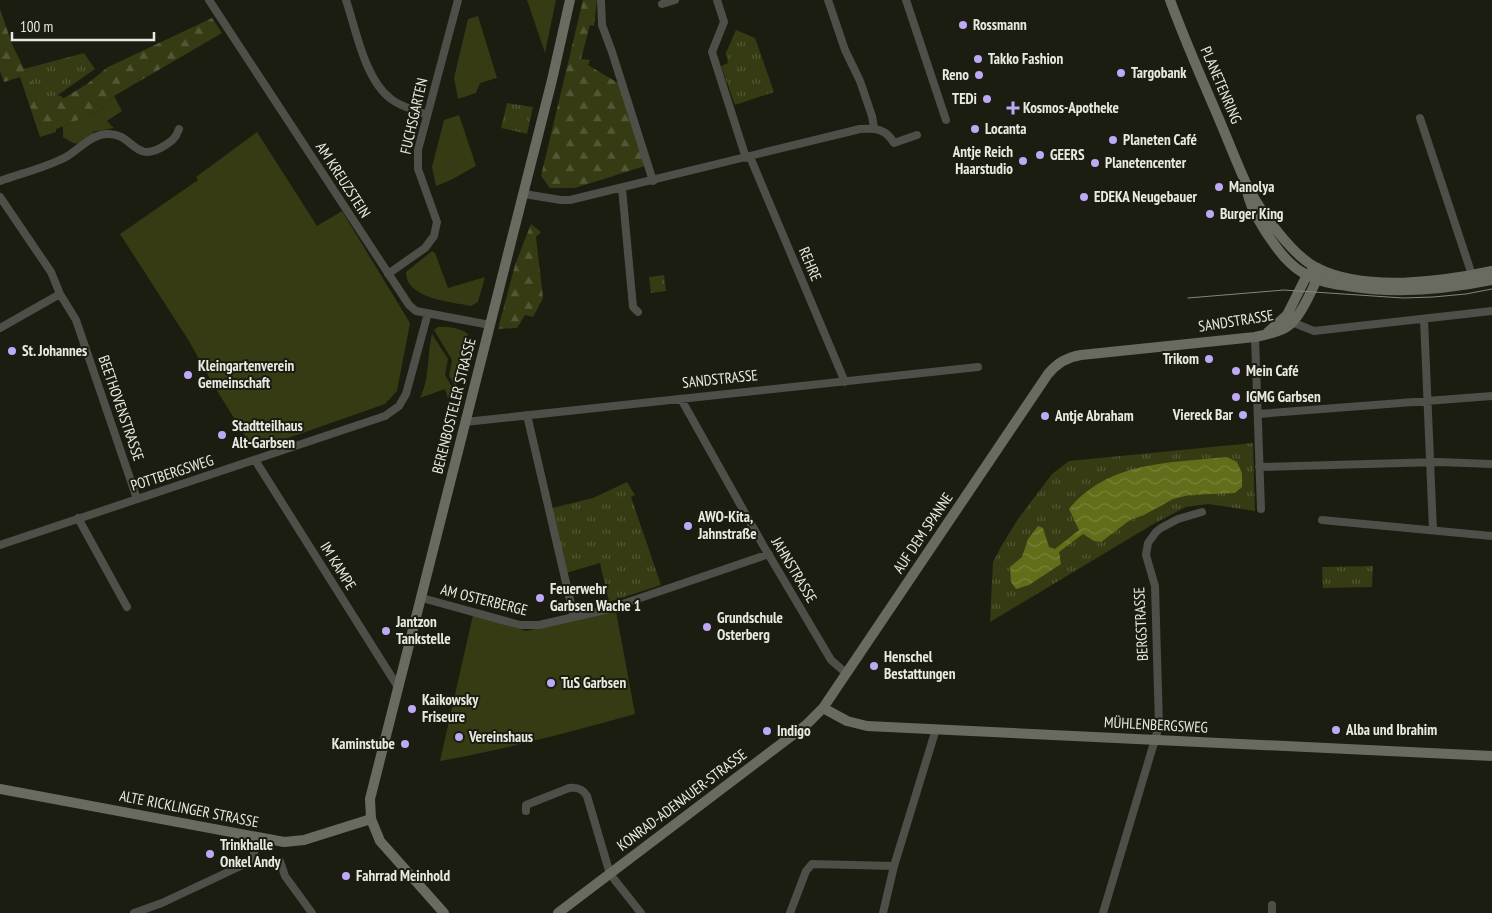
<svg xmlns="http://www.w3.org/2000/svg" width="1492" height="913" viewBox="0 0 1492 913" font-family="'PT Sans Narrow',sans-serif">
  <style>
    .green { fill: #363b13 }
    .forest { fill: url(#forest-firs) }
    .park { fill: url(#park-tufts) }
    .water { fill: url(#water-waves) }
    .lines { fill: none; stroke-linecap: round; stroke-linejoin: round }
    .street { stroke: #4d4f48; stroke-width: 8 }
    .secondary { stroke: #696b61; stroke-width: 10 }
    .tram { stroke: #84867c; stroke-width: 1 }
    .poi-dot { fill: #bda9f5; stroke: #1b1d10; stroke-width: 2 }
    .labels { text-anchor: middle; stroke-width: 4; stroke-linejoin: round; paint-order: stroke }
    .poi-label { font-size: 15px; font-weight: bold; fill: #e8e9e1; stroke: #1b1d10; text-anchor: start }
    .street-label { font-size: 15px; fill: #e8e9e1; stroke: #1b1d10 }
  </style>
  <defs>
    <pattern id="forest-firs" width="22" height="20" patternUnits="userSpaceOnUse" patternTransform="scale(1.25)"><rect width="22" height="20" fill="#363b13"/><path d="M5 1l3.5 6h-7zM16 11l3.5 6h-7z" fill="#535735"/></pattern>
    <pattern id="park-tufts" width="24" height="20" patternUnits="userSpaceOnUse" patternTransform="scale(1.25)"><rect width="24" height="20" fill="#363b13"/><path d="M3 7l-1-3M5 7V3M7 7l1-3M15 17l-1-3M17 17v-4M19 17l1-3" fill="none" stroke="#535735"/></pattern>
    <pattern id="water-waves" width="16" height="10" patternUnits="userSpaceOnUse" patternTransform="scale(1.25)"><rect width="16" height="10" fill="#646d19"/><path d="M0 5q4-4 8 0t8 0" fill="none" stroke="#7a823a"/></pattern>
  </defs>
  <rect width="100%" height="100%" fill="#1b1d10"/>
  <path class="green" d="M527,0H556L545,53Z
    M478,16L497,78L480,83L476,93L458,99L454,78L468,19Z
    M114,96L122,111L107,121L114,128L93,132V135C79,145 78,147 63,137V126L98,112Z
    M459,115L476,166L451,180L436,186L432,167L444,120Z
    M257,132L317,226L342,211L410,323L397,391L385,404L254,450L214,386L189,341L120,234L198,180L196,177Z
    M432,251L435,253L448,288L485,277L478,302L471,306L466,305C447,302 405,297 406,272Z
    M438,327C447,326 461,328 468,334L456,387L449,376L452,360L434,330Z
    M432,334L448,359L445,375L455,392L453,396L448,398L445,389L420,398C430,378 427,355 432,334Z
    M616,611L635,714C571,732 506,749 440,761L473,615L526,631Z"/>
  <path class="forest" d="M583,0H597L594,26L590,25L581,59L590,60L588,65L618,83L645,166L575,188H550L541,176Z
    M0,9L12,44L24,69L45,103L58,95L64,98L87,84L108,67L212,18L222,33L114,96L98,112L56,129V132L40,137L20,77L4,82L0,71Z
    M531,224L541,232L536,237L543,298L533,317L525,315L517,328L498,329L515,265Z"/>
  <path class="park" d="M736,30L755,38L774,92L735,105L721,66L728,63L726,53Z
    M84,53L95,69L45,104L24,69Z
    M507,103L533,107L527,134L501,128Z
    M664,275L666,291L651,293L649,277Z
    M1253,443L1255,511L1208,504L1186,507L1155,523L990,622L993,562L1002,545L1018,519L1052,474L1069,461Z
    M627,482L635,495L631,497L661,585L609,602L600,563L566,573L552,508L593,498Z
    M1373,566L1372,587L1323,588L1322,567Z"/>
  <path class="water" d="M1227,457L1237,462L1242,473V487L1235,493L1189,495L1173,499L1144,515L1130,520L1101,542L1094,541L1083,534L1059,552L1061,564L1029,585L1016,589L1011,582L1010,567L1022,557L1028,539L1038,526L1043,528L1049,547L1055,549L1079,530L1069,509C1109,461 1169,463 1227,457Z"/>
  <g class="lines">
    <path class="street" d="M209,0L409,305L416,311L490,325
      M346,0C356,30 365,80 391,99C401,107 415,110 427,115
      M601,0L602,25L612,52L653,181
      M717,0L724,22L712,52L746,158
      M828,0L845,50L860,81L872,116L874,128
      M906,0L946,120
      M662,4L675,0
      M1420,118L1470,269L1471,280
      M750,157L845,382
      M0,181C22,173 45,168 66,157C78,150 91,135 106,134C134,132 133,165 164,146C172,141 176,138 179,129
      M622,188L633,307L638,312
      M524,194L561,200H570L860,129C876,128 886,129 894,143L917,135
      M0,197L51,272L60,294L76,320L137,499
      M388,274L425,248L434,236L437,222L418,169V150L458,0
      M1424,319L1433,530
      M1294,323L1314,331L1492,311
      M0,328L60,294
      M1255,337L1261,509
      M681,399L763,545L831,660L846,673
      M1258,414L1492,396
      M527,415L574,617
      M465,422L978,367
      M255,460L398,687
      M1259,467L1438,462L1492,464
      M78,518L127,607
      M1322,520L1492,536
      M0,545L385,416L399,406L406,394L428,313
      M422,598L520,625H539L605,610L769,554
      M526,811V805L569,788C578,787 583,789 587,796L610,874L641,913
      M280,861L285,876L312,913
      M1272,905V913
      M134,913L162,903L247,863L253,858L257,837
      M790,913L806,871L812,864L894,866
      M883,913L894,866L936,729
      M1103,913L1159,726L1155,586L1146,555L1148,543L1156,532L1161,528L1178,519L1202,512"/>
    <path class="secondary" d="M1170,0C1184,38 1200,75 1216,112C1226,135 1235,159 1245,181C1258,208 1291,255 1317,268C1365,292 1441,282 1492,271
      M1246,186C1249,205 1257,218 1267,234C1278,250 1289,266 1307,275C1319,282 1334,284 1347,286C1396,294 1444,290 1492,280
      M1268,332L1287,315L1307,275L1311,272
      M823,708L847,721L867,726L1492,756
      M0,789L284,842L304,840L371,819
      M444,913L380,841L371,819L370,799L552,80L570,0
      M558,913L806,725L823,708L1048,374C1057,363 1067,357 1081,355L1255,337C1287,330 1293,328 1308,298C1314,286 1317,281 1318,268"/>
    <path class="tram" d="M1188,298L1284,290L1403,298L1433,297L1466,294L1492,289"/>
  </g>
  <g class="poi-dot">
    <circle cx="963" cy="25" r="5"/>
    <circle cx="978" cy="59" r="5"/>
    <circle cx="1121" cy="73" r="5"/>
    <circle cx="979" cy="75" r="5"/>
    <circle cx="987" cy="99" r="5"/>
    <path d="M1010.5 100.5h5v5h5v5h-5v5h-5v-5h-5v-5h5z"/>
    <circle cx="975" cy="129" r="5"/>
    <circle cx="1113" cy="140" r="5"/>
    <circle cx="1040" cy="155" r="5"/>
    <circle cx="1023" cy="161" r="5"/>
    <circle cx="1095" cy="163" r="5"/>
    <circle cx="1219" cy="187" r="5"/>
    <circle cx="1084" cy="197" r="5"/>
    <circle cx="1210" cy="214" r="5"/>
    <circle cx="12" cy="351" r="5"/>
    <circle cx="1209" cy="359" r="5"/>
    <circle cx="1236" cy="371" r="5"/>
    <circle cx="188" cy="375" r="5"/>
    <circle cx="1236" cy="397" r="5"/>
    <circle cx="1243" cy="415" r="5"/>
    <circle cx="1045" cy="416" r="5"/>
    <circle cx="222" cy="435" r="5"/>
    <circle cx="688" cy="526" r="5"/>
    <circle cx="540" cy="598" r="5"/>
    <circle cx="707" cy="627" r="5"/>
    <circle cx="386" cy="631" r="5"/>
    <circle cx="874" cy="666" r="5"/>
    <circle cx="551" cy="683" r="5"/>
    <circle cx="412" cy="709" r="5"/>
    <circle cx="1336" cy="730" r="5"/>
    <circle cx="767" cy="731" r="5"/>
    <circle cx="459" cy="737" r="5"/>
    <circle cx="405" cy="744" r="5"/>
    <circle cx="210" cy="854" r="5"/>
    <circle cx="346" cy="876" r="5"/>
  </g>
  <g class="labels">
    <g class="poi-label">
      <text x="973" y="30">Rossmann</text>
      <text x="988" y="64">Takko Fashion</text>
      <text x="1131" y="78">Targobank</text>
      <text x="969" y="80" text-anchor="end">Reno</text>
      <text x="977" y="104" text-anchor="end">TEDi</text>
      <text x="1023" y="113">Kosmos-Apotheke</text>
      <text x="985" y="134">Locanta</text>
      <text x="1123" y="145">Planeten Café</text>
      <text x="1013" y="157" text-anchor="end">Antje Reich<tspan x="1013" dy="17">Haarstudio</tspan></text>
      <text x="1050" y="160">GEERS</text>
      <text x="1105" y="168">Planetencenter</text>
      <text x="1229" y="192">Manolya</text>
      <text x="1094" y="202">EDEKA Neugebauer</text>
      <text x="1220" y="219">Burger King</text>
      <text x="22" y="356">St. Johannes</text>
      <text x="1199" y="364" text-anchor="end">Trikom</text>
      <text x="198" y="371">Kleingartenverein<tspan x="198" dy="17">Gemeinschaft</tspan></text>
      <text x="1246" y="376">Mein Café</text>
      <text x="1246" y="402">IGMG Garbsen</text>
      <text x="1233" y="420" text-anchor="end">Viereck Bar</text>
      <text x="1055" y="421">Antje Abraham</text>
      <text x="232" y="431">Stadtteilhaus<tspan x="232" dy="17">Alt-Garbsen</tspan></text>
      <text x="698" y="522">AWO-Kita,<tspan x="698" dy="17">Jahnstraße</tspan></text>
      <text x="550" y="594">Feuerwehr<tspan x="550" dy="17">Garbsen Wache 1</tspan></text>
      <text x="717" y="623">Grundschule<tspan x="717" dy="17">Osterberg</tspan></text>
      <text x="396" y="627">Jantzon<tspan x="396" dy="17">Tankstelle</tspan></text>
      <text x="884" y="662">Henschel<tspan x="884" dy="17">Bestattungen</tspan></text>
      <text x="561" y="688">TuS Garbsen</text>
      <text x="422" y="705">Kaikowsky<tspan x="422" dy="17">Friseure</tspan></text>
      <text x="1346" y="735">Alba und Ibrahim</text>
      <text x="777" y="736">Indigo</text>
      <text x="469" y="742">Vereinshaus</text>
      <text x="395" y="749" text-anchor="end">Kaminstube</text>
      <text x="220" y="850">Trinkhalle<tspan x="220" dy="17">Onkel Andy</tspan></text>
      <text x="356" y="881">Fahrrad Meinhold</text>
    </g>
    <g class="street-label">
      <text transform="translate(1221 85) rotate(67)" y="5">PLANETENRING</text>
      <text transform="translate(414 116) rotate(-77)" y="5">FUCHSGARTEN</text>
      <text transform="translate(343 180) rotate(57)" y="5">AM KREUZSTEIN</text>
      <text transform="translate(810 264) rotate(67)" y="5">REHRE</text>
      <text transform="translate(1236 321) rotate(-9)" y="5">SANDSTRASSE</text>
      <text transform="translate(720 379) rotate(-6)" y="5">SANDSTRASSE</text>
      <text transform="translate(454 406) rotate(-76)" y="5">BERENBOSTELER STRASSE</text>
      <text transform="translate(121 408) rotate(71)" y="5">BEETHOVENSTRASSE</text>
      <text transform="translate(172 473) rotate(-18)" y="5">POTTBERGSWEG</text>
      <text transform="translate(923 533) rotate(-56)" y="5">AUF DEM SPANNE</text>
      <text transform="translate(338 566) rotate(58)" y="5">IM KAMPE</text>
      <text transform="translate(794 570) rotate(59)" y="5">JAHNSTRASSE</text>
      <text transform="translate(484 600) rotate(14)" y="5">AM OSTERBERGE</text>
      <text transform="translate(1141 624) rotate(-93)" y="5">BERGSTRASSE</text>
      <text transform="translate(1156 725) rotate(3)" y="5">MÜHLENBERGSWEG</text>
      <text transform="translate(682 800) rotate(-37)" y="5">KONRAD-ADENAUER-STRASSE</text>
      <text transform="translate(189 809) rotate(11)" y="5">ALTE RICKLINGER STRASSE</text>
    </g>
  </g>
  <path d="M12 32v8h142v-8" fill="none" stroke="#e8e9e1" stroke-width="2.5"/>
  <text x="20" y="32" font-size="15" fill="#e8e9e1" stroke="#1b1d10" stroke-width="4" paint-order="stroke">100 m</text>
</svg>
